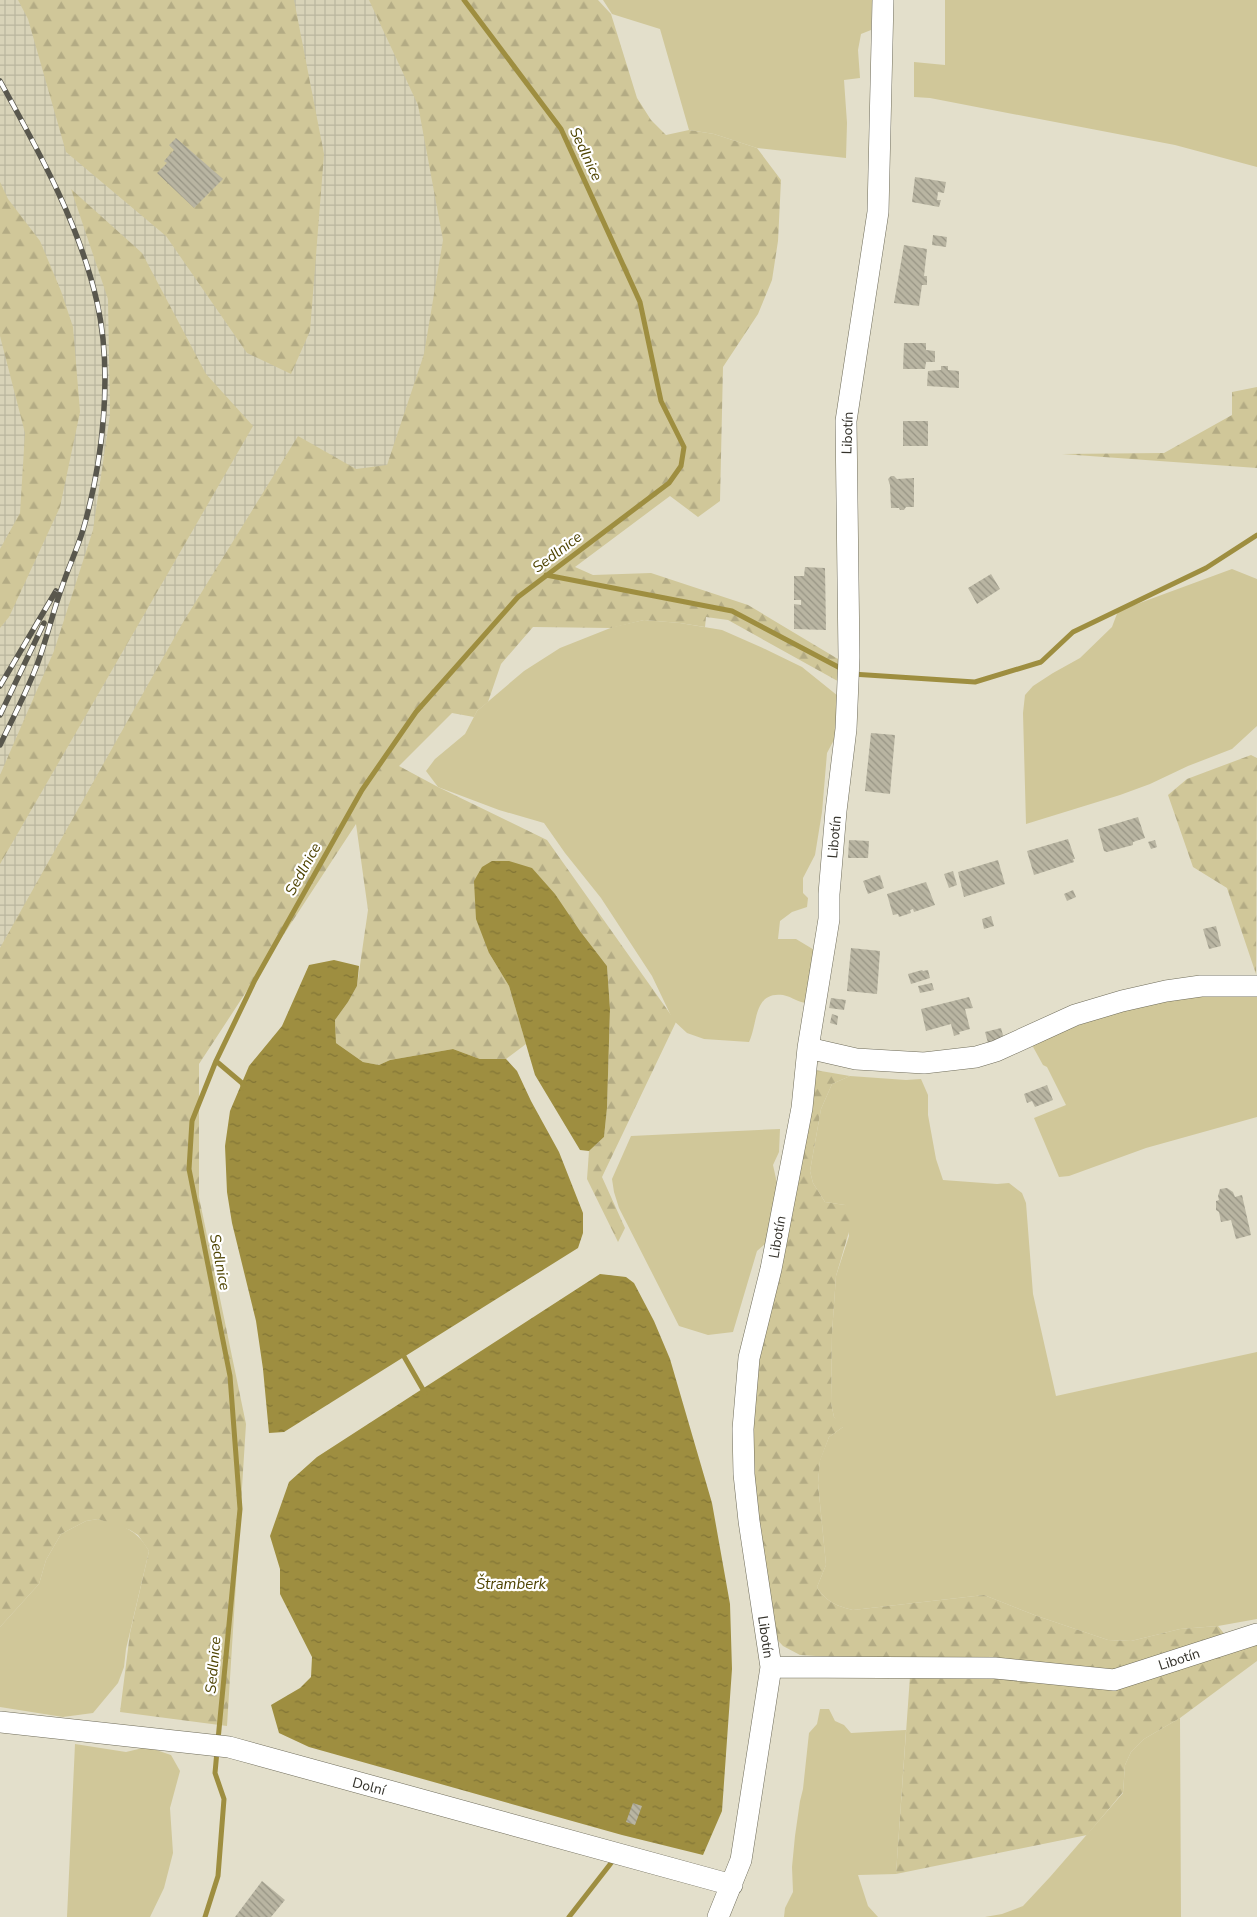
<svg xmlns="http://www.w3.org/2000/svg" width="1257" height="1917" viewBox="0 0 1257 1917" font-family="'Nunito Sans',sans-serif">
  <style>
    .industrial { fill: url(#industrial-grid) }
    .grass { fill: #d0c799 }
    .forest { fill: url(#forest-firs) }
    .water { fill: url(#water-ripples) }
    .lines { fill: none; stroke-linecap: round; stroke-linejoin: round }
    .stream { stroke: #9e8e40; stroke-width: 5 }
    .building { fill: url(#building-back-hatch) }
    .minor-casing { stroke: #6f6c5a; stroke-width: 22 }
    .minor { stroke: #fff; stroke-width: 21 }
    .rail-casing { stroke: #59574d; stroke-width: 5.5 }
    .rail { stroke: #fff; stroke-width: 4; stroke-dasharray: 11; stroke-linecap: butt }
    .labels { text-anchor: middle; stroke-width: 4.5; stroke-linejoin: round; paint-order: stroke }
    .street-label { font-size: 14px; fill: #34322b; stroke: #fff }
    .water-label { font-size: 15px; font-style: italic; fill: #4e4301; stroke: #fff }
  </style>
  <defs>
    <pattern id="industrial-grid" width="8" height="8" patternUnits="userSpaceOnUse" patternTransform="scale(1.25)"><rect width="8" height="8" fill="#d8d3b8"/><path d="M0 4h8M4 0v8" fill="none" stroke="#bab69e"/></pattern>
    <pattern id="forest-firs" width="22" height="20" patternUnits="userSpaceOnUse" patternTransform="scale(1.25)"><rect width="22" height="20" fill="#d0c799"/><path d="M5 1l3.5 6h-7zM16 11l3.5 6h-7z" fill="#b3ab84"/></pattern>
    <pattern id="water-ripples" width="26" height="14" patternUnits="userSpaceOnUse" patternTransform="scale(1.25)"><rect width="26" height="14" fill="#9e8e40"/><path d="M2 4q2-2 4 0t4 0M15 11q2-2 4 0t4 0" fill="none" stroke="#827536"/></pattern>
    <pattern id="building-back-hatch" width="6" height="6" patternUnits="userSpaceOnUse" patternTransform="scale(1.25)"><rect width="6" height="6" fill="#b9b5a2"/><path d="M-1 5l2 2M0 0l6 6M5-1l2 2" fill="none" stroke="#979484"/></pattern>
  </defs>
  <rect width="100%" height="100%" fill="#e3dfcb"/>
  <path class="industrial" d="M0,0H414L509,405L0,1197Z"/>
  <path class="grass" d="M603,0H872L871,30L861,34L858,50L860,78L844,80L847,123L846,158L757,148L714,134L689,130L660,29L612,14Z
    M945,0H1257V167L1175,145L930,98L914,97V62L945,65Z
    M1232,569L1257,579V726L1232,749L1188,766L1150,784L1120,795L1026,824L1023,713L1025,695L1033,686L1053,673L1080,658L1112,627L1118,611Z
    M644,620L680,623L722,630L765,649L802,667L838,696L836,736L827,753L822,812L815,855L803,878V893L808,898L807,907L792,912L780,921L778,939H796L816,951L808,1003C798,1003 793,997 783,995C753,991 758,1024 749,1042L704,1039L687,1033L673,1020L652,976L601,898L565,853L544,823L499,810L438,787L426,771L435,759L465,734L477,711L524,671L560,648L613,627Z
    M1257,993V1117L1146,1148L1069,1176L1059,1177L1034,1118L1066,1105L1047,1067L1043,1065L1032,1045C1081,1022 1139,1003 1192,995C1213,992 1236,994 1257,993Z
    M850,1076L906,1080L921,1079L928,1095V1115L936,1159L943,1180L997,1184L1009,1183L1022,1193L1026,1203L1033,1294L1056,1396L1257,1352V1619L1218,1626L1180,1629L1131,1641L1108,1640L1037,1616L984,1595L853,1610C837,1606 826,1602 817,1587L826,1565L818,1483L820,1460L829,1437L843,1427L834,1417L831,1403L832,1333L836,1276L849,1236L845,1205L825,1202L813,1183L810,1171L821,1109L832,1084Z
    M780,1129L779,1152L773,1165L780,1197L767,1242L757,1251L733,1332L708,1335L679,1326L619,1208L614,1192L612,1179L631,1136Z
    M98,1519C122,1526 136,1528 149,1551L126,1649L124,1667L118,1683L93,1713L63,1717L0,1707V1627L39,1584L46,1560L61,1534L86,1521Z
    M820,1709H829L835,1721L844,1725L851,1733L906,1730L896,1874L858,1875L868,1906L878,1917H784L785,1908L793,1892L792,1867L795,1836L800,1801L803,1789L809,1733L817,1724Z
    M1180,1718L1181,1917H985L1002,1914L1023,1906L1050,1877L1123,1793L1125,1765L1131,1752L1144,1739Z
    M75,1744L126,1752L147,1747L171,1755L180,1771L170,1808L173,1853L164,1888L150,1917H67Z"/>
  <path class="forest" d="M18,0H294L324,154L310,331L291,374L247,353L166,236L66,152L28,19Z
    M369,0H598L611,14L637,98L651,120L666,135L689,130L714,134L757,148L781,180L778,241L772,280L758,314L723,367L720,501L698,517L670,496L575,567L593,575L651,573L748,605L843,662V684L728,620L706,617L705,627L680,623L644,620L611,628L533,627L501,664L488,702L477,711L474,717L452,713L399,766L438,787L547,840L676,1022L602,1177L625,1228L618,1242L587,1179L589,1151L604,1137L607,1108L610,1009L607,966L580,931L489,953L509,986L526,1044L506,1059H480L453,1049L390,1060L379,1065L363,1062L336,1043L335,1020L348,1002L357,986L368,910L356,824L199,1064V1197L246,1424L227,1726L120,1712L130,1633L149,1551L138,1535L130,1530L98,1519L86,1521L61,1534L46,1560L39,1584L0,1627V948L182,624L298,436L356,469L387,465L424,354L443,240L418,105Z
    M0,182L8,199L40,241L61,291L73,327L80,412L60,507L9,617L0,628V549L20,513L25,433L0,336Z
    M71,189L142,253L206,374L253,426L0,864V775L54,651L93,530L110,415L108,299Z
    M1257,387V468L1062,454L1164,453L1232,415V392Z
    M1251,755L1257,758L1256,974L1227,888L1193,867L1168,795L1187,779Z
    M815,1070L850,1076L832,1084L821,1109L810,1171L813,1183L825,1202L845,1205L853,1218L836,1276L832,1333L831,1403L834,1417L844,1424L843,1427L829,1437L820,1461L818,1483L826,1565L817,1587C826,1602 837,1606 853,1610L984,1595L1037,1616L1108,1640L1131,1641L1180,1629L1218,1626L1234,1646L1257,1642V1661L1180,1718L1144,1739L1131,1752L1125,1765L1123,1792L1087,1835L896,1874L911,1662L800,1655L783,1646L773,1635L754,1506L751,1447L754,1386Z"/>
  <path class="water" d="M492,861H509L532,868L555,894L580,931L607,966L610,1009L607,1108L604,1137L589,1151L580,1150L535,1075L509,986L489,953L476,919L474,881L482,867Z
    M334,960L359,966L357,986L348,1002L335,1020L336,1043L363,1062L379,1065L390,1060L453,1049L480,1059H506L517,1071L531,1101L559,1152L583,1213V1233L578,1248L284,1432L269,1433L263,1369L256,1321L232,1223L227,1192L225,1146L230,1111L249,1066L282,1026L309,965Z
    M600,1274L626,1277L634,1283L654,1321L670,1359L712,1503L730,1604L732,1669L722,1811L703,1855L622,1835L309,1747L279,1733L271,1705L300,1688L311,1677L312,1657L280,1594V1569L270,1536L289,1482L317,1457Z"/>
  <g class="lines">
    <path class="stream" d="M546,575L732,611L842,669
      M852,674L975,682L1041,662L1073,632L1206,568L1257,535
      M216,1061L242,1083L244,1088
      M402,1353L425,1393
      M218,1740L240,1509L230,1376L189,1169L192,1121L216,1061L255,980L362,790L416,712L518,597L669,483L681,466L684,447L661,401L640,302L561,129L464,0
      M205,1917L218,1876L224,1799L215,1773L217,1751
      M569,1917L615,1858"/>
  </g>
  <path class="building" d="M176,138L223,179L194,208L157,173L167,163L164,161L174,150L169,145Z
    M915,177L946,182L944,193L938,192L937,200H941L939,207L912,202Z
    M933,235L947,237L946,247L932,245Z
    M904,245L927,249L924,276H927V285H922L919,306L894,303Z
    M904,343H926V350L935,351V362H926L925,369H903Z
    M941,366H948V370L959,371V388L927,386L928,371L941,370Z
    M903,421H928V446H903Z
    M891,476H894L897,479L914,478V507H906L904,510H900L899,508H891L890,485L888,479Z
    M805,567L825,568L826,630L794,629V604L801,605V600H794V576H804Z
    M991,574L1000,589L977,604L968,588Z
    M871,733L895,735L890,794L865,791Z
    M1138,817L1145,838L1133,842V845L1107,852L1104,851L1098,829Z
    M1068,839L1075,859H1073L1074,862L1034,875L1027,851Z
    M849,840L869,841L868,858H848Z
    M1155,840L1157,847L1151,849L1148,842Z
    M998,860L1005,884L964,897L958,872Z
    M953,871L957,885L949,888L944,874Z
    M880,875L884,888L868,894L863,881Z
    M926,882L935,905L914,912L913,909L910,910L911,913L899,917L898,914L893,915L887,894Z
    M1073,890L1076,897L1067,901L1064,894Z
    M991,916L994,926L984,929L982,919Z
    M1216,926L1221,946L1209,949L1203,929Z
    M851,948L880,951L877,994L847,991Z
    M922,970L923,971L928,970L930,978L911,984L908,974Z
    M932,983L934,990L920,993L918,986Z
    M969,997L973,1008L965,1009L970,1029L959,1032L960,1034L954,1036L951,1024L926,1031L921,1009Z
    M831,998L846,1000L844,1010L829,1008Z
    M832,1014L838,1016L837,1025L830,1023Z
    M1001,1028L1004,1039L988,1043L985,1032Z
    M1047,1085L1053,1100L1035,1107L1032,1101L1027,1103L1024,1094Z
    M1227,1188L1233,1192L1235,1197L1242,1195L1251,1235L1236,1239L1231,1220L1221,1222L1219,1212L1216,1210V1201L1219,1200L1218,1196L1220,1189Z
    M633,1803L642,1806L635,1825L626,1822Z
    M262,1881L285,1900L271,1917H235Z"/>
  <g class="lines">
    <g class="minor-casing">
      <path id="minor" d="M808,1048L856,1059L924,1063L976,1057L996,1051L1075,1015L1122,1001L1166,991L1201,986H1257
        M771,1667L995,1668L1114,1680L1257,1634
        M0,1722L229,1747L732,1885
        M718,1917L741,1860L771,1667L749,1521L744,1474L743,1429L749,1358L771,1269L802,1108L808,1048L829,919V894L836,811L846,729L849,657L846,421L878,212L883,0"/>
    </g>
    <use href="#minor" class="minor"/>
    <g class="rail-casing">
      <path id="rail" d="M0,81C39,152 79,223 97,302C113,373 103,461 83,530C77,550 68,568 62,587C52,614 46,643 35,670C25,695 12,720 0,745
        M0,686L56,591
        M0,715L44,623"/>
    </g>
    <use href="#rail" class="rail"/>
  </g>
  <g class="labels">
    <g class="street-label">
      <text transform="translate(847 433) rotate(-88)" y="5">Libotín</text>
      <text transform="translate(834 837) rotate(-85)" y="5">Libotín</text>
      <text transform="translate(777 1237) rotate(-80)" y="5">Libotín</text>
      <text transform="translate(766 1637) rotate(82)" y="5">Libotín</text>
      <text transform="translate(1179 1659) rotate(-18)" y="5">Libotín</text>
      <text transform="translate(369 1786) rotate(15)" y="5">Dolní</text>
    </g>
    <g class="water-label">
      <text transform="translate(586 154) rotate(65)" y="5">Sedlnice</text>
      <text transform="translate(557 552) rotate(-37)" y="5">Sedlnice</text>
      <text transform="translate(303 869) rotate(-61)" y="5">Sedlnice</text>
      <text transform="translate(220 1262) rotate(79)" y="5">Sedlnice</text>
      <text x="511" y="1589">Štramberk</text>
      <text transform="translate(213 1665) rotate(-85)" y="5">Sedlnice</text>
    </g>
  </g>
</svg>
